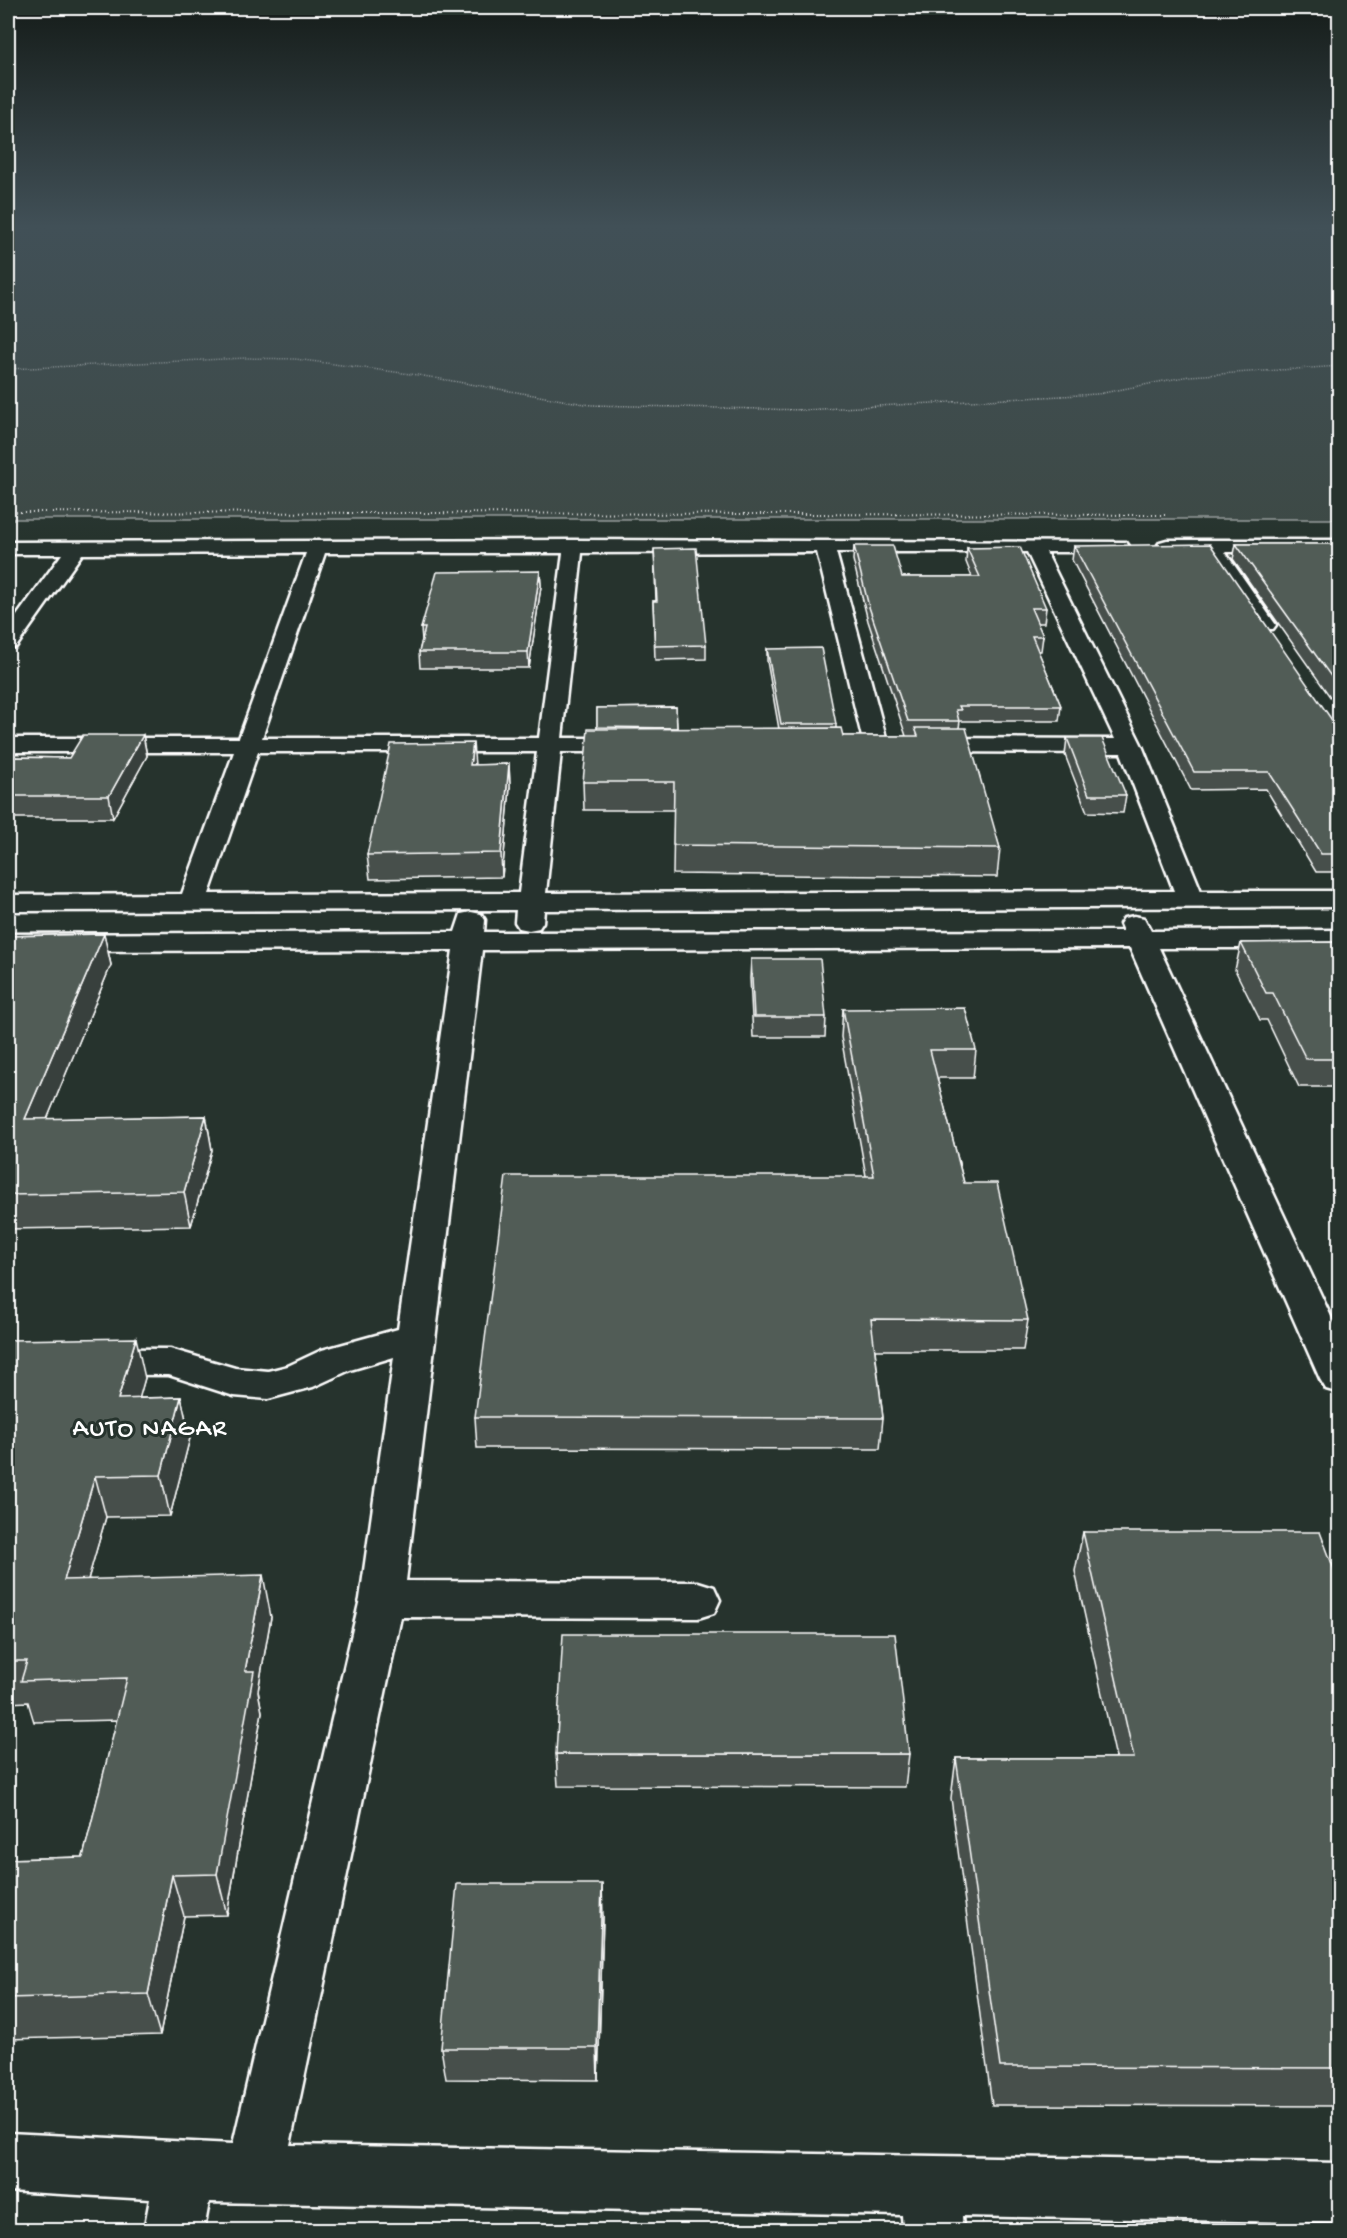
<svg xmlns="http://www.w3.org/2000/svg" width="1347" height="2238" viewBox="0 0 1347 2238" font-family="'Gochi Hand',sans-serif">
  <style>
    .green { fill: #3e4944; stroke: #9ea4a2; stroke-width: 1.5 }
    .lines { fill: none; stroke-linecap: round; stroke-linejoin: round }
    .minor-casing { stroke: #fff; stroke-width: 5 }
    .path-far1 { stroke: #fff; stroke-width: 1.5; stroke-dasharray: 1 1.5; stroke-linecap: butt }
    .path { stroke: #fff; stroke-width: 2; stroke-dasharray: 1 3; stroke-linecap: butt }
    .minor { fill: #26332d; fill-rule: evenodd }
    .wall { fill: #464f4b; stroke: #fff; stroke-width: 1.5 }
    .shaded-wall { fill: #39403d; stroke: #fff; stroke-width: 1.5 }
    .building { fill: #515c57; stroke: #fff; stroke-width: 1.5 }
    .labels { text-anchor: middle; stroke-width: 6; stroke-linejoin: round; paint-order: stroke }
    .near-neighbourhood-label { font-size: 26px; letter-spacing: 1.5px; fill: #fff; stroke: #26332d }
  </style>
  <rect width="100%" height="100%" fill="#26332d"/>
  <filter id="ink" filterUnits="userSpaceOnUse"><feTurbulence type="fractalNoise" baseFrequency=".0167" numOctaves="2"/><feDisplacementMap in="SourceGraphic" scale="12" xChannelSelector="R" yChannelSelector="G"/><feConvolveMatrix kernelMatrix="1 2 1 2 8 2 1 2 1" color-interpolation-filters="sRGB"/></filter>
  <g filter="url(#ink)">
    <path class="green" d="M8,226H1339V519H8Z"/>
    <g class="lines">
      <g class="minor-casing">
        <path id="minor" d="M573,540L1126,542L1129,546L1126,550L1119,552H1046L1142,746L1201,891H1340V907L544,910L543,922L539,928L529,930L519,928L515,922L516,910L8,911V895L182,894L234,752H8V738H239L306,553L82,554L16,647L8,648V628L62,554H8V542ZM817,552L864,745L868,750H884L888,745L836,552H1027L1115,739L927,738L919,740L915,745L919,750L927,752L1121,753L1174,891L546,893L561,752H633L641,750L645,745L641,740L633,738H562L582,553ZM325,553H563L539,738H262ZM258,752H537L519,893L209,894Z
          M1167,540H1340V552H1225L1276,625L1273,629H1259L1206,552L1160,550L1157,546L1160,542Z
          M471,912L481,914L485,920L484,932L1123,931L1120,924L1124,918L1134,916L1144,918L1151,931L1340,930V948H1159L1340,1336V1393L1326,1389L1320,1379L1130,948L482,950L406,1581L698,1582L714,1587L720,1600L714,1613L698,1618L401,1617L290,2145L1340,2163V2223L962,2216L963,2230H903L902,2215L209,2202L204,2230H144L150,2199L8,2191V2133L233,2144L360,1599L394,1357L350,1370L313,1387L268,1399L234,1396L169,1375L8,1374V1348L170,1349L235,1368L268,1371L288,1366L322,1350L398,1329L453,950L8,951V934L455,932L461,914Z"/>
      </g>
      <path class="path-far1" d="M8,232L37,226
        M8,369L246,358L295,359L418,375L591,405L804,410L1098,394L1189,376L1340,366"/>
      <path class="path" d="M8,512L1165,515"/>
      <use href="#minor" class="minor"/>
    </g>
    <path class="wall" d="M1236,544H1340V711L1233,559Z
      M854,546L902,577H972L966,562L967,548L1046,608L1044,623H1037L1043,636L1041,651H1038L1061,706L1059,721H960L959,728L1000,848L997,877L673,874L674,810H584L583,782L597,729V708L676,707L677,729H779L767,661V649L836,724V728L843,736H906L868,621L853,560Z
      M1074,546L1334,723L1340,725V872H1316L1266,789L1191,790L1072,560Z
      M654,549L706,645V659L655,660L653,601H656Z
      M540,571L541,586L529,668H420L419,652L422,640L421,628Z
      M143,735L147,756L113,818H8V757L69,758Z
      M1067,738L1126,795L1123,813L1087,812L1065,755Z
      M509,764L510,787L502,877L370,879L367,855L475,765Z
      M104,934L111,965L47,1119L206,1116L212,1150L191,1226L8,1229V936Z
      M1340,942V1087H1299L1267,1020H1260L1235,970L1241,943Z
      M751,959L826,1017L825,1037H753L750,978Z
      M843,1009L976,1050L973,1078H937L964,1183L1028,1320L1023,1350H875L883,1418L880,1449L477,1448L475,1417L866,1176L841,1037Z
      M8,1340L145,1378L139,1398L181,1397L190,1438L170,1516L106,1517L88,1579L271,1617L258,1691L262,1712L227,1915L184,1916L160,2035L8,2039V1859L83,1857L117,1720L34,1722L28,1702L8,1703Z
      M1083,1532L1340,1585V2106L992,2105L951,1798L956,1758H1116L1075,1571Z
      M556,1754H909L905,1787L558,1786Z
      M603,1916L598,2080L446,2079L441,2048Z"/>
    <path class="shaded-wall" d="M540,571L541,586L529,668L528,652Z
      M143,735L147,756L113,818L109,796Z
      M473,743L475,765H470Z
      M509,764L510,787L502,877L501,853Z
      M104,934L111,965L33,1153L25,1119Z
      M206,1116L212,1150L191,1226L184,1192Z
      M136,1338L145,1378L128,1439L118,1399Z
      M181,1397L190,1438L170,1516L161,1475Z
      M95,1476L106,1517L76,1621L64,1580Z
      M263,1575L271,1617L258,1691L262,1712L227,1915L217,1874L245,1671Z
      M172,1875L184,1916L160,2035L148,1994Z
      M602,1884L603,1916L598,2080L597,2048Z"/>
    <path class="building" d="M1210,544L1334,723L1340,725V746H1332L1340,757V854H1321L1269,772H1194L1074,546Z
      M1236,544H1340V689Z
      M854,546H893L902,577H980L967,548L1020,547L1046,608H1031L1043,636H1032L1061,706H959L961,710H956L959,721H908L869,607Z
      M696,548L706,645L655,646L653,601H657L654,549Z
      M540,571L528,652H419L425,628H421L437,572Z
      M821,648L836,724H781L767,649Z
      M676,707L677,728L597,727V708Z
      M841,728L843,736H918L915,728H966L1000,848L673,845L674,782H583L588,729Z
      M83,735H143L109,796H8V757L69,758Z
      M1067,738H1102L1126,795H1089Z
      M473,743L470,765L509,764L501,853L367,855L391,744Z
      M104,934L25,1119L206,1116L184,1192L8,1195V936Z
      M1340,942V1059H1306L1273,993H1266L1241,943Z
      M751,959H820L826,1017H754Z
      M965,1008L976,1050H930L964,1183H997L1028,1320L871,1319L883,1418L475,1417L506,1176H874L843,1009Z
      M136,1338L118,1399L181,1397L161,1475L95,1476L64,1580L263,1575L245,1671H254L217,1874L172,1875L148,1994L8,1998V1859L83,1857L127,1678L21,1681L27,1661H8V1340Z
      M1083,1532H1320L1340,1585V2068L1000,2067L956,1758H1134Z
      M563,1634H895L909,1754H556Z
      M457,1884H602L597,2048H441Z"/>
  </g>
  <linearGradient id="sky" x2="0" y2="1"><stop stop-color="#151c19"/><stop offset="0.42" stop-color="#415057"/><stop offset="1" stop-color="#415057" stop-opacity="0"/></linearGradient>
  <rect width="1347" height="539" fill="url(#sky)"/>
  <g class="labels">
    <g class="near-neighbourhood-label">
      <text x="150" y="1435">AUTO NAGAR</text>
    </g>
  </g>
  <rect width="1347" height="2238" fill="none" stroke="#26332d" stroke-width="30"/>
  <rect x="15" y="15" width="1317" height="2208" fill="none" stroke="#fff" stroke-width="2" filter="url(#ink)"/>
</svg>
